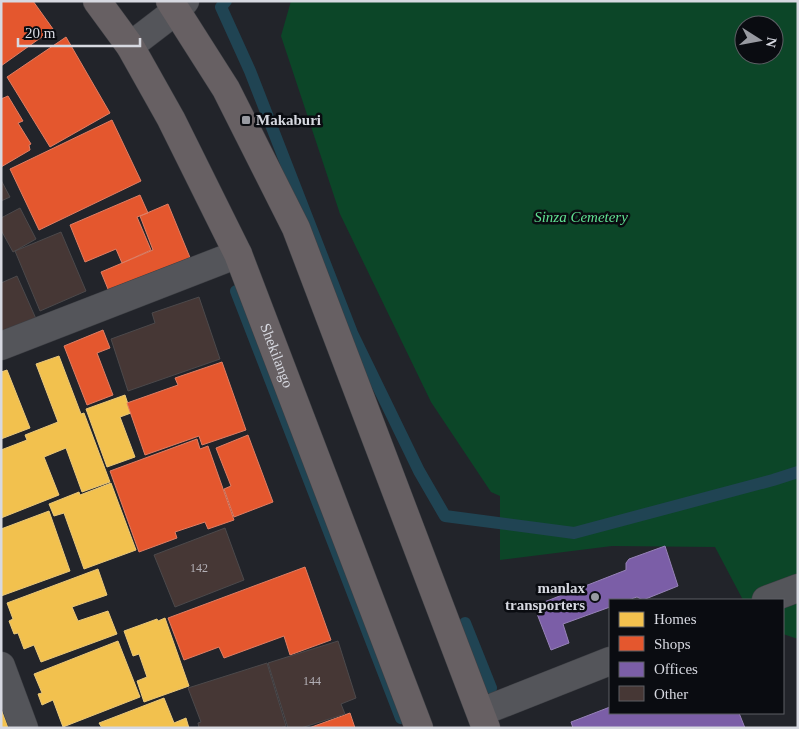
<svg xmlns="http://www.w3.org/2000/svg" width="799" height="729" viewBox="0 0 799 729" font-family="Georgia,serif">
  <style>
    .green { fill: #0c4628; fill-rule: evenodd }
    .homes { fill: #f2c14e; stroke: #eac87a }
    .shops { fill: #e4572e; stroke: #e07e64 }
    .offices { fill: #7b5ea7; stroke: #9783b8 }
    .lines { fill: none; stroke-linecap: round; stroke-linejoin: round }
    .stream { stroke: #204453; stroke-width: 12 }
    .building { fill: #463735; stroke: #4c494b }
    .minor-casing { stroke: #3d3f44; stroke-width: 29 }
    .major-casing { stroke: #3d3f44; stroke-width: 29 }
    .minor { stroke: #54555a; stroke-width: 28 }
    .major { stroke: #676063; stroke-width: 28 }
    .poi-dot { fill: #989aa1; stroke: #0a0c11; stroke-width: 2 }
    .labels { text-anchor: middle; stroke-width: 5; stroke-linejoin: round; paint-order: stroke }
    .number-label { font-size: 12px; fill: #b3b0b6 }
    .poi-label { font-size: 15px; font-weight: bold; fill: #d7d9e1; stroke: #0a0c11; text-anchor: start }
    .park-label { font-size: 15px; font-style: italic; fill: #60e092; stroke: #0a0c11 }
    .street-label { font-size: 15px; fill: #d7d9e1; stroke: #0a0c11 }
  </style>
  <rect width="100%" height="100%" fill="#22242a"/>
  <path class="green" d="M291,1H798V639L783,634V600H743L715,547L612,546L500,560V496L491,492L431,402L340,214L281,36ZM744,25H774V55H744Z"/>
  <path class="homes" d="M59,356L81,414L84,413L110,482L82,492L66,448L44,457L59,495L1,518V450L27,440L25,435L58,422L36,364Z
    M7,370L30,428L1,439V372Z
    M125,395L131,413L120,417L135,457L107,467L86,409Z
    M111,483L136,550L84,569L64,513L54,516L49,504L79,492L80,495Z
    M49,511L70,571L1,596V529Z
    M98,569L107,595L72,607L78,621L108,611L117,634L41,662L34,645L24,649L18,633L14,634L9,621L13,619L7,603Z
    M165,618L189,686L144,702L137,681L147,677L139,654L133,656L124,631L157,619L158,621Z
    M118,641L140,697L63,727L53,700L42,705L38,694L42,693L34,674Z
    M164,698L174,723L186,718L189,728H102L99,723Z
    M1,708L9,728H1Z"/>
  <path class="shops" d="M1,1H33L53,29L1,66Z
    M66,37L110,113L50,147L7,77Z
    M8,96L23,121L18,123L31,144L29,145L30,150L1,167V99Z
    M112,120L141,181L39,230L10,169Z
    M140,195L148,213L137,217L151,250L122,263L116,249L85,262L70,225Z
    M168,204L191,260L110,294L101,272L153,250L140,216Z
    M103,330L110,348L97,353L113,395L87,405L64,346Z
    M222,362L246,430L202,445L199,436L145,455L127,403L178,385L175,378Z
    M248,435L273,502L234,517L224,489L231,486L216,448Z
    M197,439L200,449L208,446L234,520L208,529L205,522L175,532L177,538L139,552L110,471Z
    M305,567L331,640L290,655L284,636L224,658L219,647L184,660L168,618Z
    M350,713L355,728H309Z"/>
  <path class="offices" d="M665,546L678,586L643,600L637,597L628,600H610V607L563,624L569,643L551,650L534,606L626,570V563L629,559Z
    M610,707V713H739L745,728H573L571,722Z"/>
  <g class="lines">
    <path class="stream" d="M226,1L221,7L250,71L352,333L419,471L445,516L574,533L773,480L798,472
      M236,291L401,718
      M465,623L491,688"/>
  </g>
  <path class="building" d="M1,180L10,197L1,201Z
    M20,208L36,239L13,252L1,230V218Z
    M61,232L86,291L40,311L15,251Z
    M17,276L37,321L1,336V283Z
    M199,297L220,359L128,391L111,339L155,323L152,313Z
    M225,528L244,580L175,607L154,555Z
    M338,641L356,698L341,704L345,714L301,728H288L268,663Z
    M267,663L286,726L280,728H199L198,723L201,722L188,688Z"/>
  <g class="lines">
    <g class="minor-casing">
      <path id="minor" d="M130,46L177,10L185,1
        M1,346L238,254
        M766,600L798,588
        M1,666L24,728
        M481,712L610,661"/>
    </g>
    <g class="major-casing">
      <g id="major">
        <path id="s1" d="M97,1L130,46L171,119L238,254L419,728"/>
        <path d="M170,1L226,89L296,228L486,728"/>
      </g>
    </g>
    <use href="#minor" class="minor"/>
    <use href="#major" class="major"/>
  </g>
  <g class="poi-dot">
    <rect x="241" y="115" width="10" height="10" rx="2.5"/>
    <circle cx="595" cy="597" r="5"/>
  </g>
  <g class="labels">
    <g class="number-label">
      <text x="199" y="572">142</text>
      <text x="312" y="685">144</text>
    </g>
    <g class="poi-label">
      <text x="256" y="125">Makaburi</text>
      <text x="585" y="593" text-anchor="end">manlax<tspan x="585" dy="17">transporters</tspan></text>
    </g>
    <g class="park-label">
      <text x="581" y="222">Sinza Cemetery</text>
    </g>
    <g class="street-label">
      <text dy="5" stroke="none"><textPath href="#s1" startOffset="399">Shekilango</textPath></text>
    </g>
  </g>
  <rect width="799" height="729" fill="none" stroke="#d7d9e1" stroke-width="5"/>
  <rect x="609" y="599" width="175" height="115" fill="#0a0c11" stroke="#5c5e64"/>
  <rect x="619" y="612" width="25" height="15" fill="#f2c14e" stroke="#5c5e64"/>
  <text x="654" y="624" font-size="15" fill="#d7d9e1">Homes</text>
  <rect x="619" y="636" width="25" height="15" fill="#e4572e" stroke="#5c5e64"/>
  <text x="654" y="649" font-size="15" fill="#d7d9e1">Shops</text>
  <rect x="619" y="662" width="25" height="15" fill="#7b5ea7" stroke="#5c5e64"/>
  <text x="654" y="674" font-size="15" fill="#d7d9e1">Offices</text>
  <rect x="619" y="686" width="25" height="15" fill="#463735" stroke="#5c5e64"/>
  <text x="654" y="699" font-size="15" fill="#d7d9e1">Other</text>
  <g transform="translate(759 40) rotate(101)"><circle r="24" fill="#0a0c11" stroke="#5c5e64"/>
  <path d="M0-4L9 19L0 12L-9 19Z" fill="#989aa1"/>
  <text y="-8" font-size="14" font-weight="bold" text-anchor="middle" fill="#d7d9e1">N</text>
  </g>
  <path d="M18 38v8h122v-8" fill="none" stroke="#d7d9e1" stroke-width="2.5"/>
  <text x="25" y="38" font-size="15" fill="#d7d9e1" stroke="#0a0c11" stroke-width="4" paint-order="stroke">20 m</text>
</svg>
